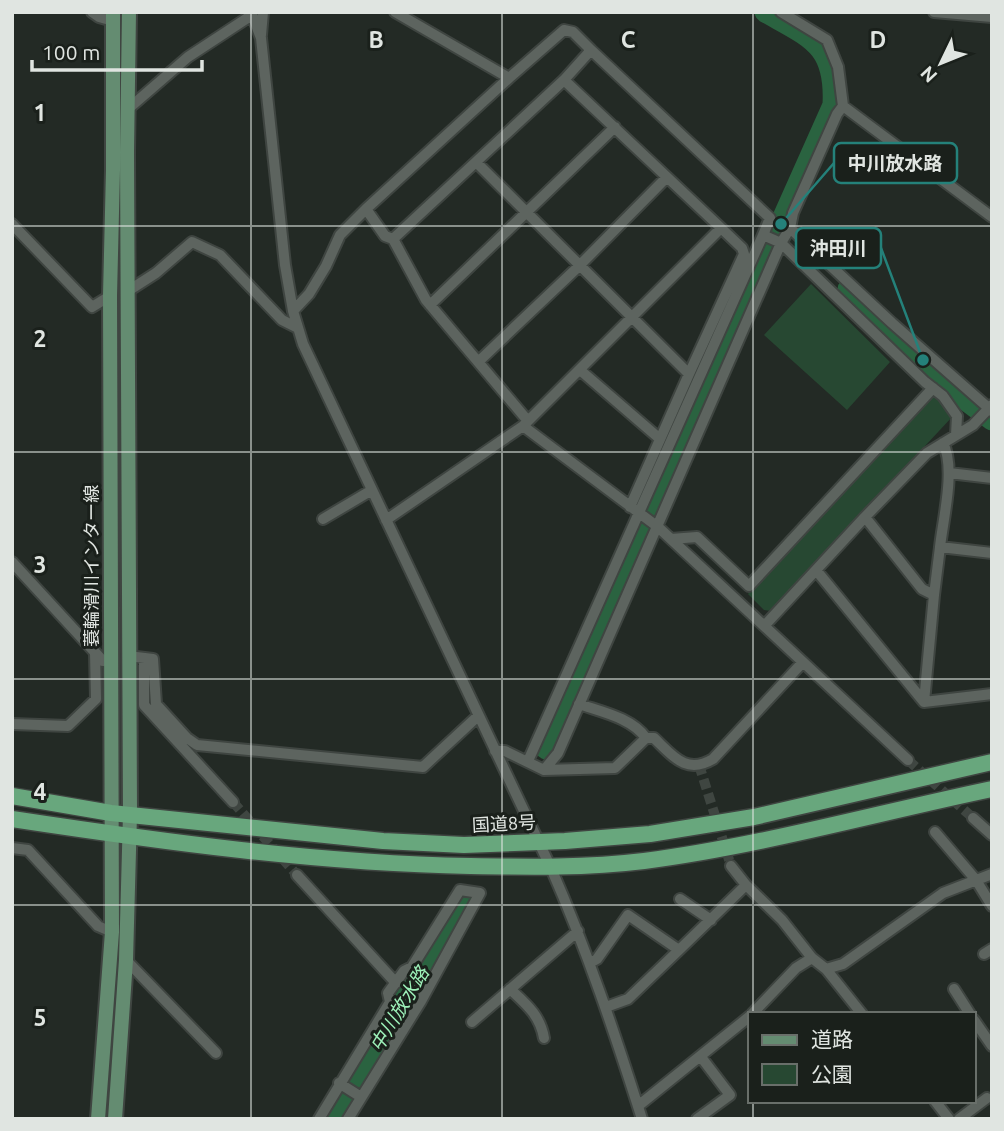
<svg xmlns="http://www.w3.org/2000/svg" width="1004" height="1131" viewBox="0 0 1004 1131" font-family="Ubuntu,'Noto Sans JP',sans-serif">
  <style>
    .green { fill: #274832 }
    .lines { fill: none; stroke-linecap: round; stroke-linejoin: round }
    .river { stroke: #2a6340; stroke-width: 21 }
    .minor-tunnel { stroke: #3f4641; stroke-width: 10; stroke-dasharray: 10 5; stroke-linecap: butt }
    .minor-casing { stroke: #3f4541; stroke-width: 14 }
    .major-casing { stroke: #3f4541; stroke-width: 18 }
    .highway-casing { stroke: #3f4541; stroke-width: 19 }
    .minor { stroke: #5d645f; stroke-width: 10 }
    .major { stroke: #648c71; stroke-width: 14 }
    .highway { stroke: #68a77d; stroke-width: 16 }
    .grid { fill: none; stroke: #e0e5e1; stroke-width: 2; stroke-opacity: 0.55 }
    .labels { text-anchor: middle; stroke-width: 6; stroke-linejoin: round; paint-order: stroke }
    .street-label { font-size: 18px; fill: #e0e5e1; stroke: #1a201b }
    .water-label { font-size: 19px; font-style: italic; fill: #9df1b9; stroke: #1a201b }
    .grid-label { font-size: 23px; text-anchor: middle; font-weight: bold; fill: #e0e5e1; stroke: #1a201b; stroke-width: 6; stroke-linejoin: round; paint-order: stroke }
    .leader { fill: none; stroke: #24817a; stroke-width: 2.5 }
    .callout-dot { fill: #24817a; stroke: #1a201b; stroke-width: 2.5 }
    .callout { fill: #1a201b; stroke: #24817a; stroke-width: 2.5 }
    .callout-label { font-size: 19px; text-anchor: middle; font-weight: bold; fill: #e0e5e1 }
  </style>
  <rect width="100%" height="100%" fill="#232a25"/>
  <path class="green" d="M811,284L890,362L847,410L764,335Z
    M935,394L953,416L771,611L764,610L748,594L925,400Z"/>
  <g class="lines">
    <path class="river" d="M848,289L968,402L992,420
      M546,749L833,105C836,45 811,38 765,12
      M332,1119L466,899"/>
    <path class="minor-tunnel" d="M908,760L973,818
      M699,765L731,866
      M233,802L297,875"/>
    <g class="minor-casing">
      <path id="minor" d="M92,12L99,17L113,21
        M251,12L261,38L285,265L293,311L303,344L551,868C587,950 615,1034 642,1119
        M781,12L827,40L838,67L843,106L837,114L793,213L790,228
        M934,12L992,17
        M261,35L263,12
        M591,50L770,218L763,235
        M843,106L992,217
        M128,109L188,57L252,15
        M476,162L689,374L744,254L742,248L721,228L564,80
        M366,209L509,78
        M12,224L92,307L110,296
        M393,239L564,80L591,50L573,32L564,30L509,78L395,12
        M128,291L156,273L192,242L220,255L282,320L298,328
        M430,305L615,127
        M293,311L309,294L326,266L340,235L366,209L385,236L393,239L426,300L528,421
        M479,361L579,266L667,177
        M580,370L660,439
        M523,426L658,527L908,760
        M956,435L957,416L943,396L925,382L781,243L790,228L892,323L992,411
        M943,443C956,468 943,519 940,547L992,553
        M949,473L992,478
        M630,507L689,374
        M865,517L927,453L973,425L992,405
        M323,519L372,490
        M386,520L523,426L721,228
        M671,539L697,537L749,586L933,388
        M12,562L103,661H111
        M816,570L924,702L934,595
        M765,625L865,517L922,589L934,595L940,547
        M128,656L153,659L156,704L187,738L197,745L423,767L478,716
        M144,658V705L233,802
        M924,702L992,694
        M579,704C602,712 632,718 646,738
        M12,724L68,726L96,699L95,653
        M495,751H505L544,770L615,768L646,738H654C673,756 686,775 713,759L803,662
        M528,761L763,235L781,243L558,753L544,770
        M973,818L992,835
        M935,832L976,880L992,906
        M12,848L28,850L98,926L112,932
        M731,866L746,885L782,920L812,958
        M297,875L396,983
        M680,899L711,920
        M679,950L746,885
        M984,954L992,949
        M126,960L216,1053
        M590,963L597,959L628,915L679,950L628,999L606,1007
        M826,969L843,964L943,893L992,874
        M510,989C526,1004 540,1015 544,1038
        M954,989L970,1014
        M752,1014L796,968L812,958L826,969L862,1014
        M974,1020L992,1046
        M472,1022L578,931
        M339,1083L361,1097
        M935,1101L949,1119
        M638,1106L750,1016
        M319,1119L390,1002L388,993L404,971L412,967L460,890L480,893L421,1001L348,1119
        M697,1119L730,1095L701,1057
        M959,1119L987,1098"/>
    </g>
    <g class="major-casing">
      <path id="major" d="M98,1119L112,932L110,296L113,170V12
        M115,1119L126,960L130,814L127,152L129,12"/>
    </g>
    <g class="highway-casing">
      <path id="highway" d="M12,796L111,813L383,841L464,845L565,841L650,834L754,817L992,762
        M12,819C164,842 317,863 470,866C529,867 586,868 644,861C760,846 877,813 992,789"/>
    </g>
    <use href="#minor" class="minor"/>
    <use href="#major" class="major"/>
    <use href="#highway" class="highway"/>
  </g>
  <path class="grid" d="M251,12V1119M502,12V1119M753,12V1014M12,226H992M12,452H992M12,679H992M12,905H992M753,1101V1119"/>
  <g class="labels">
    <g class="street-label">
      <text transform="translate(92 566) rotate(-90)" y="6">蓑輪滑川インター線</text>
      <text transform="translate(504 824) rotate(-3)" y="6">国道8号</text>
    </g>
    <g class="water-label">
      <text transform="translate(399 1009) rotate(-59)" y="7">中川放水路</text>
    </g>
  </g>
  <g class="grid-label">
    <text x="376" y="48">B</text>
    <text x="628" y="48">C</text>
    <text x="878" y="48">D</text>
    <text x="40" y="121">1</text>
    <text x="40" y="347">2</text>
    <text x="40" y="573">3</text>
    <text x="40" y="800">4</text>
    <text x="40" y="1026">5</text>
  </g>
  <path class="leader" d="M781 224L834 163M923 360L881 248"/>
  <g class="callout-dot">
    <circle cx="781" cy="224" r="7"/>
    <circle cx="923" cy="360" r="7"/>
  </g>
  <g class="callout">
    <rect x="834" y="143" width="123" height="40" rx="7"/>
    <rect x="796" y="228" width="85" height="40" rx="7"/>
  </g>
  <g class="callout-label">
    <text x="895" y="170">中川放水路</text>
    <text x="838" y="255">沖田川</text>
  </g>
  <rect width="1004" height="1131" fill="none" stroke="#e0e5e1" stroke-width="28"/>
  <rect x="748" y="1012" width="228" height="91" fill="#1a201b" stroke="#696f6a" stroke-width="2"/>
  <rect x="762" y="1035" width="35" height="10" fill="#648c71" stroke="#696f6a" stroke-width="2"/>
  <text x="811" y="1047" font-size="21" fill="#e0e5e1">道路</text>
  <rect x="762" y="1064" width="35" height="21" fill="#274832" stroke="#696f6a" stroke-width="2"/>
  <text x="811" y="1082" font-size="21" fill="#e0e5e1">公園</text>
  <g transform="translate(941 63) rotate(227)" stroke="#1a201b" stroke-width="5" paint-order="stroke">
  <path d="M0-5L12 26L0 18L-12 26Z" fill="#e0e5e1"/>
  <text y="-10" font-size="19" font-weight="bold" text-anchor="middle" fill="#e0e5e1">N</text>
  </g>
  <path d="M32 60v10h170v-10" fill="none" stroke="#e0e5e1" stroke-width="3.5"/>
  <text x="42" y="60" font-size="21" fill="#e0e5e1" stroke="#1a201b" stroke-width="5" paint-order="stroke">100 m</text>
</svg>
